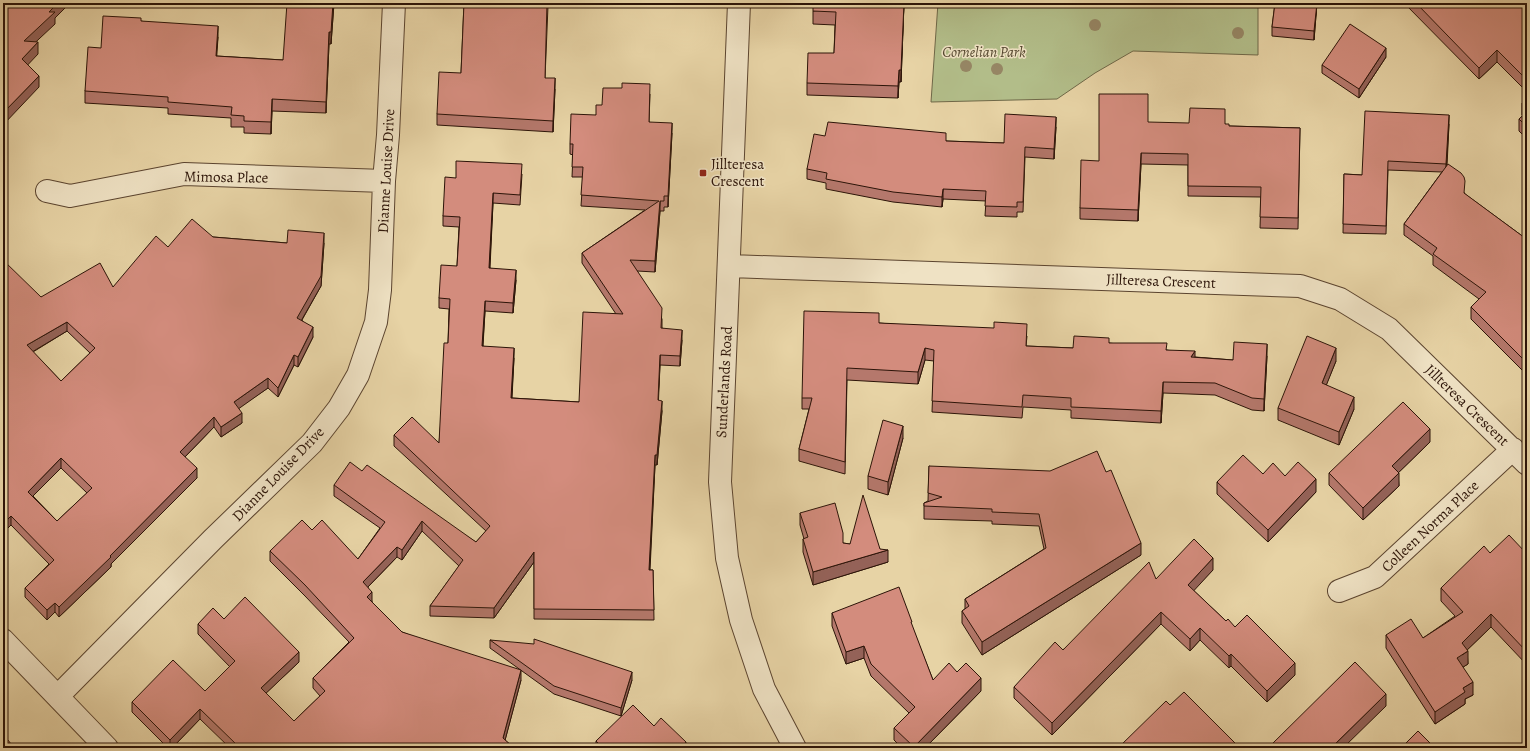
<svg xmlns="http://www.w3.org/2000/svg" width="1530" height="751" viewBox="0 0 1530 751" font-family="Alegreya,serif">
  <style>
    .park { fill: #b2bd89; stroke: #6f6848 }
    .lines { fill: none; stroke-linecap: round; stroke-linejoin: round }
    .minor-casing { stroke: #5b442f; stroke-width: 24 }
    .minor { stroke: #efe2c4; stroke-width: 22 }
    .tree { fill: #968664 }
    .wall { fill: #b5786c; stroke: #2c1408; fill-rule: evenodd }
    .shaded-wall { fill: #946258; stroke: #2c1408 }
    .building { fill: #d38c7d; stroke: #2c1408; fill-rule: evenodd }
    .poi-dot { fill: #8f2418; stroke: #efe2c4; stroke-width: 1.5 }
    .labels { text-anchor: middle; stroke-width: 3; stroke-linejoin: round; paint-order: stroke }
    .park-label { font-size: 15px; font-style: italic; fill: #54472f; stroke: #efe2c4 }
    .poi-label { font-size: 15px; fill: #2c1408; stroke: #efe2c4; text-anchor: start }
    .street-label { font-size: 15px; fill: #2c1408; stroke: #efe2c4 }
  </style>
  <rect width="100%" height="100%" fill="#e7d3a5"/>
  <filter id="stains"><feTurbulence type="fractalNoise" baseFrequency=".005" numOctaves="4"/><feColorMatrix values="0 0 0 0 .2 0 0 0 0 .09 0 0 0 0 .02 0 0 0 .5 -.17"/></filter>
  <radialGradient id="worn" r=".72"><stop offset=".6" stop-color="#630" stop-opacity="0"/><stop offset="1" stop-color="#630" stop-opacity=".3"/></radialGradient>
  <path class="park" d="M938 3H1258V55L1133 51 1095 73 1057 99 931 102Z"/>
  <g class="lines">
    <g class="minor-casing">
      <path id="minor" d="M739 3 720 482 727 558 741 620 764 689 795 748
        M47 191 70 196 184 174 384 181
        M730 266 1300 286 1340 299 1389 329 1527 464
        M1339 591 1375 577 1513 449
        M3 640 107 748
        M58 696 213 539 312 443 339 408 358 375 376 322 380 290 384 181 388 135 394 3"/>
    </g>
    <use href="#minor" class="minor"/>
  </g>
  <g class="tree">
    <circle cx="1095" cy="25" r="6"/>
    <circle cx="1238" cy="33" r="6"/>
    <circle cx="966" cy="66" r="6"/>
    <circle cx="997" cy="69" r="6"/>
  </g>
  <path class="wall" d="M334 3 331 44H329L326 113 272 111 271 134 244 133V127H231V118L168 114V108L85 103V91L101 48 141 21 218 37 216 56 283 60Z
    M464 3H591V5L548 6 545 78 555 89 553 132 437 125V114L461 73Z
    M904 3 901 82H899L898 98 807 95V83L834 53 835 25 813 24V11Z
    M1275 3H1317L1314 40 1272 36V27Z
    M1404 3H1520L1527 10V92L1497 62 1479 79Z
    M1386 57 1359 98 1322 73V65Z
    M650 94 649 122 672 133 668 207H664V211H660L655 272 637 271 662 319V328L682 340 680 366 660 365 658 401 662 411 657 465H655L650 570H653L654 620 534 619V562L494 618 430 616V606L459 566 422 531 402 560 397 557 368 587 372 602 402 632 521 680 505 740 514 748H230L200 719 172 748H168L132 712V702L205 691 230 667 198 634V624L224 619 299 662 266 693 294 721 320 696 313 688V678L349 642 305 596 270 561V551L312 530 358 559 380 528 334 496V485L362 471 476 542 486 531 394 446V435L439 443 448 343 449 309 439 308V298L457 266 459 227 443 226V216L456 178 522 174 520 205 493 203 490 268 516 280 513 313 485 311 483 346 514 358 512 398 579 402 616 314 582 263V253L645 210 581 206 583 177H572L573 155 570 154V144L596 115 602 105Z
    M1527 98V139L1519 131V119L1523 115H1522V103Z
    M1225 124 1229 126 1300 128 1298 229 1260 228 1261 197 1188 196V165L1141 164 1138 221 1080 219V208L1099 161Z
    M1449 124 1447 166 1465 194 1525 238 1527 236V378L1524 375V372L1471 319V307L1479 299 1433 265V256L1404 235V224L1442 172 1388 170 1386 234 1343 233 1344 174 1362 175Z
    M1056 127 1054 159 1025 157 1023 212H1017V217L985 216 986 201 943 199 942 207 893 202 826 189V183L807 179V169L825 136 946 141 1004 143Z
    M213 237 287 243H324L321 286 302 320 313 337 298 367 294 365 278 397 268 388 238 408 242 423 221 437 214 427 185 457 197 478 111 564V567L59 617 55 612 47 620 25 597V588L49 564 11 525 3 533 41 297 113 287 168 247ZM67 331 90 353 61 381 33 352ZM61 468 87 493 57 521 33 496Z
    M879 323 1027 336 1026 346 1073 348 1109 343 1167 350 1195 357 1233 360 1267 356 1264 411 1252 410 1215 395 1163 393 1161 423 1071 418V410L1023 407 1022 418 932 412 934 361 925 360 918 384 847 380 845 474 799 461V449L809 409H802V398Z
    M1336 361 1326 385 1354 409 1339 445 1278 420V408Z
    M903 438 888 495 868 489V476Z
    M1430 442 1398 473 1399 486 1363 520 1329 485V473Z
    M929 466 1141 555 982 655 962 623V611L965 609V599L1044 549 1039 526 992 524V521L924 519V503L928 501Z
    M1263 474 1285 476 1316 492 1268 542 1217 494V482Z
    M800 513 843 543 880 549 888 562 813 585 803 552V539H804L800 525Z
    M1490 553 1527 554V665L1491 627 1467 650 1468 664 1463 667 1473 695 1465 699V704L1435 724 1386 648V635L1423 638 1455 616 1441 601V588Z
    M1213 570 1193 590 1226 621 1235 627 1295 675 1267 702 1231 666 1229 668 1200 640 1190 651 1161 624 1052 735 1014 698V687L1156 579Z
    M832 613 912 627 933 680 957 672 981 691 925 748H902L894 740V728L909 713 871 676 864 658 846 664 832 626Z
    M490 640 632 680 621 716 554 694 490 648Z
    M654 726 686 748H596V741Z"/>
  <path class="shaded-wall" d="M58 3H70L55 18V24L24 53V41L49 12Z
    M333 3H334L331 44V32Z
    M904 3 901 82V70Z
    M1317 3 1314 40V31Z
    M218 26V37L216 68V56Z
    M329 32V44L326 113V102Z
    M38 42V54L22 71V59Z
    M1386 48V57L1359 98V89Z
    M1497 50V62L1479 79V68Z
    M899 70V82L898 98V86Z
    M39 76V87L3 125V113Z
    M555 78V89L553 132V121Z
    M272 99V111L271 134V122Z
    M1449 115V124L1446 172V164Z
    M1056 117V127L1054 159V149Z
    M672 123V133L668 207V196Z
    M1141 153V164L1138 221V210Z
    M943 189V199L942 207V197Z
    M493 193V203L489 278V268Z
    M660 201V211L655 272V261Z
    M324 233V243L321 286 297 328V318Z
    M516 270V280L513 313V303Z
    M485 301V311L482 356V346Z
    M67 322V331L27 355V345Z
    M313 327V337L298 367V357Z
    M682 330V340L680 366V356Z
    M1267 344V356L1264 411V399Z
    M514 348V358L511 408V398Z
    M925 348V360L918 384V372Z
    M1336 348V361L1322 396V383Z
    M1195 351V362L1191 357Z
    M294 355V365L278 397V388Z
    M660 355V365L658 411V400Z
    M268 378V388L234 412V402Z
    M1163 382V393L1161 423V411Z
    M1354 397V409L1339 445V432Z
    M662 401V411L657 465V455Z
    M242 413V423L221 437V427Z
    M214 417V427L180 462V452Z
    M903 426V438L888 495V482Z
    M1430 429V442L1392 479V466Z
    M655 455V465L649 580V570Z
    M61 458V468L28 501V492Z
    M197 468V478L111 564V567L59 617V607Z
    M1399 473V486L1363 520V508Z
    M1316 479V492L1268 542V530Z
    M11 516V525L3 533V524Z
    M422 521V531L402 560V550Z
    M1141 543V555L982 655V642Z
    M397 547V557L363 592V582Z
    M888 550V562L813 585V572Z
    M534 552V562L494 618V608Z
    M1213 558V570L1188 597V585Z
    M372 592V602L367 597Z
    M55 603V612L47 620V610Z
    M1161 612V624L1052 735V723Z
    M1491 614V627L1462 655 1468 651V664L1457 671V658L1462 643Z
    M1200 628V640L1190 651V639Z
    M864 646V658L846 664V652Z
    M299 652V662L261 698V688Z
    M1231 654V666L1229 668V656Z
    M1295 663V675L1267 702V691Z
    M521 670V680L503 748V738Z
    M632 672V680L621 716V708Z
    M981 678V691L925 748H914V747Z
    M1473 682V695L1465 699V704L1435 724V712L1463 688Z
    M1386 694V706L1343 748H1331Z
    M200 709V719L172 748H170V740Z
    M686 742V748H681Z"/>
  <path class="building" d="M3 3H58L49 12H55L24 41 38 42 22 59 39 76 3 113Z
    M287 3H333L331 32H329L326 102 272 99 271 122 244 121V116L231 115 232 107 168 102V97L85 91 88 47 101 48 103 16 141 18V21L218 26 216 56 283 60Z
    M464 3H547L545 78H555L553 121 437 114 439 72 461 73Z
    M813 3H904L901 70H899L898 86 807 83 808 53H834L836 12 813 11Z
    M1275 3H1317L1314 31 1272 27Z
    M1416 3H1520L1527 10V80L1497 50 1479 68Z
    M1350 24 1386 48 1359 89 1322 65Z
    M622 83 650 84 649 122 672 123 668 196H664V201H660L655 261 630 260 662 308 661 328 682 330 680 356 660 355 658 400 662 401 657 455H655L649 570H653L654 610 534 609V552L494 608 430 606 463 560 422 521 402 550 397 547 363 582 372 592 367 597 402 632 521 670 503 738 514 748H234L237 745 200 709 170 740 132 702 173 660 205 691 235 661 198 624 213 608 224 619 245 597 299 652 261 688 294 721 325 691 313 678 354 638 305 585 270 551 302 520 312 530 322 520 358 559 385 522 334 485 350 462 362 471 367 465 476 542 490 526 394 435 412 417 439 443 444 343H448L450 299 439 298 441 265 457 266 460 217 443 216 445 177 456 178V161L522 164 520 195 493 193 489 268 516 270 513 303 485 301 482 346 514 348 511 398 579 402 583 312 623 314 582 253 659 201 581 195 583 167H572L573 144H570L571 114 596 115V105H602L603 88H622Z
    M1099 94H1148V122L1189 123 1190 108 1225 109V124H1229V126L1300 128 1298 218 1260 217 1261 187 1188 186V154L1141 153 1138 210 1080 208 1081 160 1099 161Z
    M1527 98V107L1522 103Z
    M1365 111 1449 115 1446 164 1388 161 1386 226 1343 224 1344 174 1362 175Z
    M1527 112V127L1519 119Z
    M1005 114 1056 117 1054 149 1025 147 1023 202H1017V207L985 206 986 191 943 189 942 197 893 192 826 179 827 173 807 169 814 134 825 136 828 122 946 133V141L1004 143Z
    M1448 164 1461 173 1464 177 1465 181 1464 193 1525 238 1527 236V366L1524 364 1526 362 1471 307 1486 292 1433 254 1437 248 1404 224Z
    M192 219 213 237 287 243 288 230 324 233 321 276 297 318 313 327 298 357 294 355 278 388 268 378 234 402 242 413 221 427 214 417 180 452 197 468 110 556 111 557 59 607 55 603 47 610 25 588 54 560 11 516 3 524V260L41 297 100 263 113 287 156 236 168 247ZM67 322 95 348 61 381 27 345ZM61 458 92 488 57 521 28 492Z
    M804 311 879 313V323L994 328V322L1027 324 1026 346 1073 348 1074 336 1109 338V343H1167L1166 350 1195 351 1191 357 1233 360 1234 342 1267 344 1264 399 1252 398 1215 383 1163 382 1161 411 1071 407V398L1023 395 1022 407 932 401 934 350 925 348 918 372 847 368 845 462 799 449 812 398H802Z
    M1307 336 1336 348 1322 383 1354 397 1339 432 1278 408Z
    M1403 402 1430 429 1392 466 1399 473 1363 508 1329 473Z
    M883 420 903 426 888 482 868 476Z
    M1097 451 1106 472 1111 470 1141 543 982 642 962 611 969 606 965 599 1046 548 1039 514 992 512V509L924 506V503L942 497 928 493 929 466 1050 471Z
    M1243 455 1263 474 1273 463 1285 476 1298 462 1316 479 1268 530 1217 482Z
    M863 495 880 549 888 550 813 572 803 539 808 537 800 513 835 503 843 533V543L850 544Z
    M1509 535 1527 554V652L1491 614 1462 643 1468 651 1457 658 1473 682 1463 688 1465 692 1435 712 1386 635 1411 619 1423 638 1463 612 1441 588 1484 546 1490 553Z
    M1194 539 1213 558 1188 585 1226 621 1228 619 1235 627 1247 615 1295 663 1267 691 1231 654 1229 656 1200 628 1190 639 1161 612 1052 723 1014 687 1055 642 1063 650 1149 562 1156 579Z
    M899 587 912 622H911L933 680 949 663 957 672 966 663 981 678 914 747 894 728 915 707 871 664 864 646 846 652 832 613Z
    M534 639 632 672 621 708 554 686 490 640 534 644Z
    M1355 662 1386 694 1331 748H1273L1270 746Z
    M1184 692 1240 748H1118L1166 701 1170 705Z
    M633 705 654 726 661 718 686 742 681 748H603L596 741Z
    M1418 731 1435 748H1401Z
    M8 740 14 748H3V743Z"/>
  <rect class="poi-dot" x="699" y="169" width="8" height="8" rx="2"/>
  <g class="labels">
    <g class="park-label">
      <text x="984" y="57">Cornelian Park</text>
    </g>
    <g class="poi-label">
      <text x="711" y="169">Jillteresa<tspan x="711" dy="17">Crescent</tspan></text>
    </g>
    <g class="street-label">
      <text transform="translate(386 171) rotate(-87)" y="5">Dianne Louise Drive</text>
      <text transform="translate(226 177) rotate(1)" y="5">Mimosa Place</text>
      <text transform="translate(1161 281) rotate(2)" y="5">Jillteresa Crescent</text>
      <text transform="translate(724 382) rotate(-87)" y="5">Sunderlands Road</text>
      <text transform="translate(1467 405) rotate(44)" y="5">Jillteresa Crescent</text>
      <text transform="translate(278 474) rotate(-46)" y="5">Dianne Louise Drive</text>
      <text transform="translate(1430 526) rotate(-43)" y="5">Colleen Norma Place</text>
    </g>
  </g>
  <rect width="1530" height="751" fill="none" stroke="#e7d3a5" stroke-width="16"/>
  <rect x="4" y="4" width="1522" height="743" fill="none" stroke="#2c1408" stroke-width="2"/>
  <rect x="8" y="8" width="1514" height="735" fill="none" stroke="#2c1408"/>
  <rect width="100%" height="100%" filter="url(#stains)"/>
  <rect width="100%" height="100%" fill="url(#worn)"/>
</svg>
